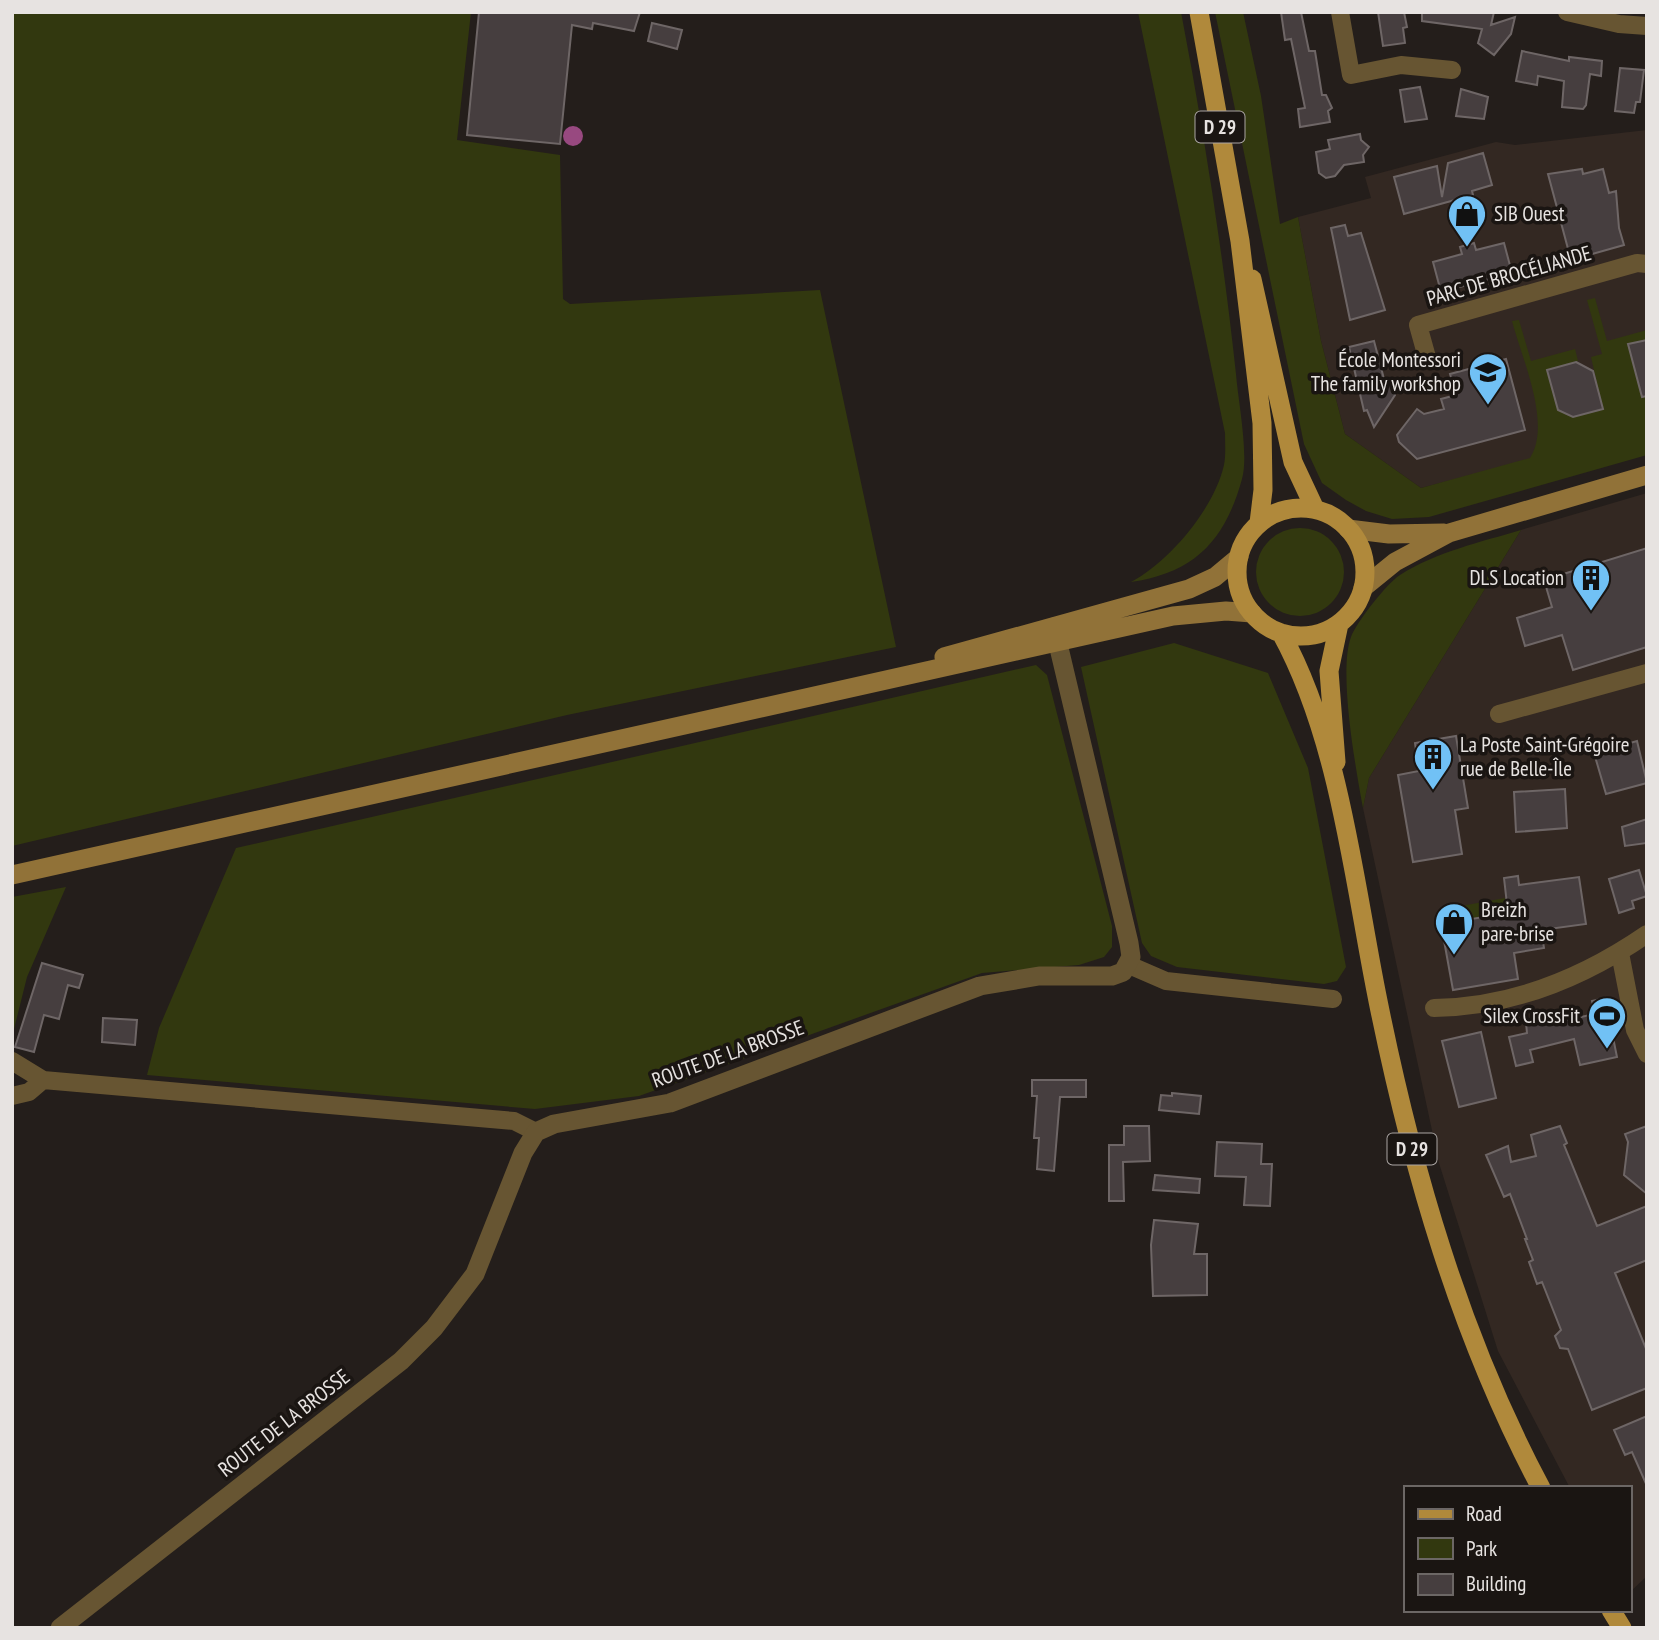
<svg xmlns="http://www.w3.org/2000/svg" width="1659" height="1640" viewBox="0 0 1659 1640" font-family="'PT Sans Narrow',sans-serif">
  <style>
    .built { fill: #332822 }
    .green { fill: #32380f }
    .water { fill: #984980 }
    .building { fill: #463e3f; stroke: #6e6666; stroke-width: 2 }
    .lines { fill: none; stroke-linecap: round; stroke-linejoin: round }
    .minor { stroke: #675532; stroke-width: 18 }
    .tertiary { stroke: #675532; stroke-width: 19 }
    .secondary { stroke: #917238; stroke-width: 19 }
    .primary { stroke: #b0893b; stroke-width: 19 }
    .labels { text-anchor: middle; stroke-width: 7; stroke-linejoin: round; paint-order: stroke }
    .shield { fill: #1a1512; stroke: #aaa5a3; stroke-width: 2 }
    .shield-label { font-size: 19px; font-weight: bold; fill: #e7e3e1 }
    .poi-label { font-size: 21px; fill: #e7e3e1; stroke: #1a1512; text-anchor: start }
    .street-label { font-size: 21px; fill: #e7e3e1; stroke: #1a1512 }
  </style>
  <rect width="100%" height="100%" fill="#241e1b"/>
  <path class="built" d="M1647 130V452L1509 465 1421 488 1345 434 1321 341 1298 217 1371 198 1365 177 1496 142 1515 145Z
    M1647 493V1576L1629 1593V1488H1570L1498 1351 1439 1163 1363 808 1369 778 1521 530Z"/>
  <path class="green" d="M12 12H471L457 140 560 155 563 299 570 304 820 290 896 647 567 715 12 846Z
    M1138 12H1181C1204 132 1223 253 1236 374 1238 400 1249 455 1242 479 1225 541 1194 573 1131 582 1169 562 1214 509 1224 465 1226 455 1225 443 1225 433Z
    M1215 12H1243L1261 96 1280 224 1298 217 1321 341 1345 434 1421 488 1530 458C1552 424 1522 359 1512 321L1519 320 1531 361 1575 349 1578 361 1547 370 1558 410 1573 417 1603 409 1591 357 1602 354 1587 300 1595 298 1607 341 1647 330V340L1629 344 1647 387V455L1429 517 1392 519 1366 511 1346 500 1322 483 1304 444Z
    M1256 572a44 44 0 1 1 88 0a44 44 0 1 1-88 0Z
    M1521 530 1369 778 1363 808C1356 770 1338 672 1351 637 1356 623 1387 583 1400 575 1436 552 1481 542 1521 530Z
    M1174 643 1268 673 1308 768 1346 967 1337 981 1324 984 1177 967 1151 956 1142 943 1081 667Z
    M1036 665 1047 675 1112 926V947L1104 957 1079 965 982 973 639 1096 535 1109 147 1075 159 1028 236 848Z
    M66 887 27 977 12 1037V897Z
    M1505 898 1515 958 1441 924 1439 910Z"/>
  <path class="water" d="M563 136a10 10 0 1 1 20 0a10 10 0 1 1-20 0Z"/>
  <path class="building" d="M479 12H640L634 31 593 23 592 29 572 25 560 144 467 135Z
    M1281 12H1301L1309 51H1315L1322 95H1326L1332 108 1328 111 1330 122 1300 127 1298 109 1305 108 1291 39 1285 40Z
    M1378 12H1404L1407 27 1403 28 1405 43 1383 46Z
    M1422 12H1494L1491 25 1515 17 1511 34 1494 55 1478 43 1482 29 1422 21Z
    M652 23 682 30 677 49 648 41Z
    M1522 51 1569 61V57L1602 61 1601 76 1590 74 1586 105 1583 109 1562 107 1564 81 1538 76 1537 85 1516 81Z
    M1620 68 1644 70 1640 102H1636L1634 113 1615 111Z
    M1420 87 1427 119 1405 122 1400 90Z
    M1461 89 1488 97 1484 119 1456 116Z
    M1360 134 1361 140 1369 147 1363 155 1364 162 1344 165 1335 176 1326 178 1319 173 1316 152 1330 149 1328 140Z
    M1483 153 1492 185 1472 191 1473 195 1404 214 1394 177 1437 166 1442 197 1448 163Z
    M1582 169 1583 174 1603 169 1609 193 1616 191 1619 228 1624 245 1571 260 1548 174Z
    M1345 225 1348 236 1361 233 1385 310 1350 320 1331 228Z
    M1474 243 1476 250 1504 243 1512 273 1441 292 1433 262 1462 254 1460 247Z
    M1647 340V396L1642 397 1628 344Z
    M1374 341 1384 379 1390 378 1395 395 1374 427 1367 410 1364 411 1349 347Z
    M1506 359 1525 430 1417 459 1399 442 1397 435 1417 409 1424 414 1444 409 1441 399 1456 395 1450 374Z
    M1576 362 1593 371 1603 409 1573 417 1558 410 1547 370Z
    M1647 548V647L1573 670 1562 635 1525 646 1517 618 1552 607 1544 580Z
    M1456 736 1468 808 1455 810 1462 854 1413 862 1398 775 1419 771 1415 743Z
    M1637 741 1647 783 1606 794 1594 753 1600 752 1606 743 1616 747Z
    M1565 789 1567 828 1516 832 1514 792Z
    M1647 819V843L1625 846 1622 827Z
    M1639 870 1647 896 1632 901 1634 908 1619 913 1609 879Z
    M1518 876 1519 885 1579 877 1586 924 1541 930 1544 948 1514 953 1518 979 1453 990 1441 924 1508 913 1504 878Z
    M42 963 83 975 79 988 68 985 59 1019 44 1015 34 1052 15 1047Z
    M1605 998 1617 1057 1580 1065 1574 1039 1530 1050 1533 1062 1516 1066 1509 1037 1527 1033 1526 1023 1542 1019 1543 1023 1557 1022 1595 1014 1592 1001Z
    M103 1018 137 1020 135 1045 102 1042Z
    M1481 1032 1496 1098 1459 1107 1442 1041Z
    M1032 1080H1086V1097H1060L1054 1171 1037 1169 1039 1138H1034L1037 1096H1032Z
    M1172 1093 1201 1096 1199 1114 1159 1110 1161 1095 1172 1096Z
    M1124 1126H1149L1150 1161 1123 1162 1124 1201H1109V1145H1124Z
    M1560 1126 1567 1143 1564 1145 1597 1226 1647 1206V1260L1615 1273 1647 1351V1388L1592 1410 1568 1349 1560 1348 1555 1336 1561 1330 1542 1282 1537 1284 1529 1262 1533 1260 1525 1239H1527L1510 1194 1504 1197 1486 1155 1508 1146 1511 1162 1536 1156 1531 1135Z
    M1647 1126V1194L1624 1175 1628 1142 1625 1134Z
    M1217 1142 1262 1144 1261 1164H1272L1270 1206 1244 1205 1246 1177 1215 1176Z
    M1155 1175 1200 1179 1199 1193 1153 1190Z
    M1154 1220 1198 1224 1194 1254H1207V1295L1153 1296 1151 1245Z
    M1647 1416V1486L1632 1452 1625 1455 1614 1430Z"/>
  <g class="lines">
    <path class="minor" d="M1340 12 1351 75 1401 65 1452 70
      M1567 12 1619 24 1647 26
      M1428 361 1418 325 1637 263 1647 264
      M1499 714 1647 673
      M1620 953 1635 1030 1647 1054
      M1129 965 1166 981 1333 999
      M1434 1008C1512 1007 1583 978 1647 934
      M12 1061 43 1080 514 1121 536 1132
      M12 1096 29 1092 43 1080"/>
    <path class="tertiary" d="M60 1628 401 1361 434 1328 475 1274 523 1153 536 1132 554 1124 670 1103 980 986 1039 976H1112L1123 972 1131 957 1129 943 1054 627"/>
    <path class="secondary" d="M1348 529 1389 534 1444 533
      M1363 588 1395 562 1449 533 1647 475
      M944 657 1189 589 1215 577 1239 557
      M12 875 1173 616 1226 611 1252 613"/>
    <path class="primary" d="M1199 12 1240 241 1262 423 1263 490 1259 523
      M1252 279 1293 462 1315 509
      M1237 572a64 64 0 1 1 128 0a64 64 0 1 1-128 0Z
      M1281 633C1340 740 1354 883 1378 1001 1412 1169 1460 1336 1541 1488
      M1336 762 1329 671 1339 624
      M1611 1610 1622 1628"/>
  </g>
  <defs>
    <g id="shop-pin" transform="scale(2.0125)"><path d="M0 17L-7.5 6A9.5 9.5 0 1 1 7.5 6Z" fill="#71c1f5" stroke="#1a1512"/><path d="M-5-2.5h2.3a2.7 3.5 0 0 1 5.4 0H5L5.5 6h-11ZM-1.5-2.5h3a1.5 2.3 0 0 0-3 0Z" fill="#111"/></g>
    <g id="school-pin" transform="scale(2.0125)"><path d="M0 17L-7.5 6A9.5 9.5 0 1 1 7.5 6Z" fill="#71c1f5" stroke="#1a1512"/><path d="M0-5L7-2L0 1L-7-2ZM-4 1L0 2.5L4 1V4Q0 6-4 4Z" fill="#111"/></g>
    <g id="building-pin" transform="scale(2.0125)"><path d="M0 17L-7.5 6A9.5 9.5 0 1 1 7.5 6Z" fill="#71c1f5" stroke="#1a1512"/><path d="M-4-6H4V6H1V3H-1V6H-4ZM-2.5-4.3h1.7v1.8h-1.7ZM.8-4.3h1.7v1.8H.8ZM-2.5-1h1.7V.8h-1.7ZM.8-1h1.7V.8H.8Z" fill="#111"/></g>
    <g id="stadium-pin" transform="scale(2.0125)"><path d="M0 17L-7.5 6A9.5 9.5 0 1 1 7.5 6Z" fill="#71c1f5" stroke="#1a1512"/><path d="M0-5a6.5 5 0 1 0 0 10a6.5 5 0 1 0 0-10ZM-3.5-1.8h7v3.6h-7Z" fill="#111"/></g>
  </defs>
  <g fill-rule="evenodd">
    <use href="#shop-pin" x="1467" y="214"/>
    <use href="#school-pin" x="1488" y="372"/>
    <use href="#building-pin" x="1591" y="578"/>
    <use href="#building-pin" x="1433" y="757"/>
    <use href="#shop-pin" x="1454" y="922"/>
    <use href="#stadium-pin" x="1607" y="1016"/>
  </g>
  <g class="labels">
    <g class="shield">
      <rect x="1195.5" y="111.5" width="49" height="31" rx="5"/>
      <rect x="1387.5" y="1133.5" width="49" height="31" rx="5"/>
    </g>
    <g class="shield-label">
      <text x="1220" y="134">D 29</text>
      <text x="1412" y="1156">D 29</text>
    </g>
    <g class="poi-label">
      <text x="1494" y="221">SIB Ouest</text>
      <text x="1461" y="367" text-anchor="end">École Montessori<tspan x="1461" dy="24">The family workshop</tspan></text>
      <text x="1564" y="585" text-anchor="end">DLS Location</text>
      <text x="1460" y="752">La Poste Saint-Grégoire<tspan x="1460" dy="24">rue de Belle-Île</tspan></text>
      <text x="1481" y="917">Breizh<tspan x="1481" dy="24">pare-brise</tspan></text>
      <text x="1580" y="1023" text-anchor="end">Silex CrossFit</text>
    </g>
    <g class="street-label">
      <text transform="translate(1509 276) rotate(-16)" y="7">PARC DE BROCÉLIANDE</text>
      <text transform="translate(728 1054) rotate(-20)" y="7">ROUTE DE LA BROSSE</text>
      <text transform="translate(284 1423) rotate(-38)" y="7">ROUTE DE LA BROSSE</text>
    </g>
  </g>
  <rect width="1659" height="1640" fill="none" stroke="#e7e3e1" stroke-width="28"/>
  <rect x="1404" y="1486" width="228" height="126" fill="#1a1512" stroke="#6c6765" stroke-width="2"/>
  <rect x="1418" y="1509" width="35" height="10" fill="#b0893b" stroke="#6c6765" stroke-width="2"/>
  <text x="1466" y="1521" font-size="21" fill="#e7e3e1">Road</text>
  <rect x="1418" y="1538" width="35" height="21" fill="#32380f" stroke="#6c6765" stroke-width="2"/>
  <text x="1466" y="1556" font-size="21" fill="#e7e3e1">Park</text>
  <rect x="1418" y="1574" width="35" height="21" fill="#463e3f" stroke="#6c6765" stroke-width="2"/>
  <text x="1466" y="1591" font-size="21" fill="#e7e3e1">Building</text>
</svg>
